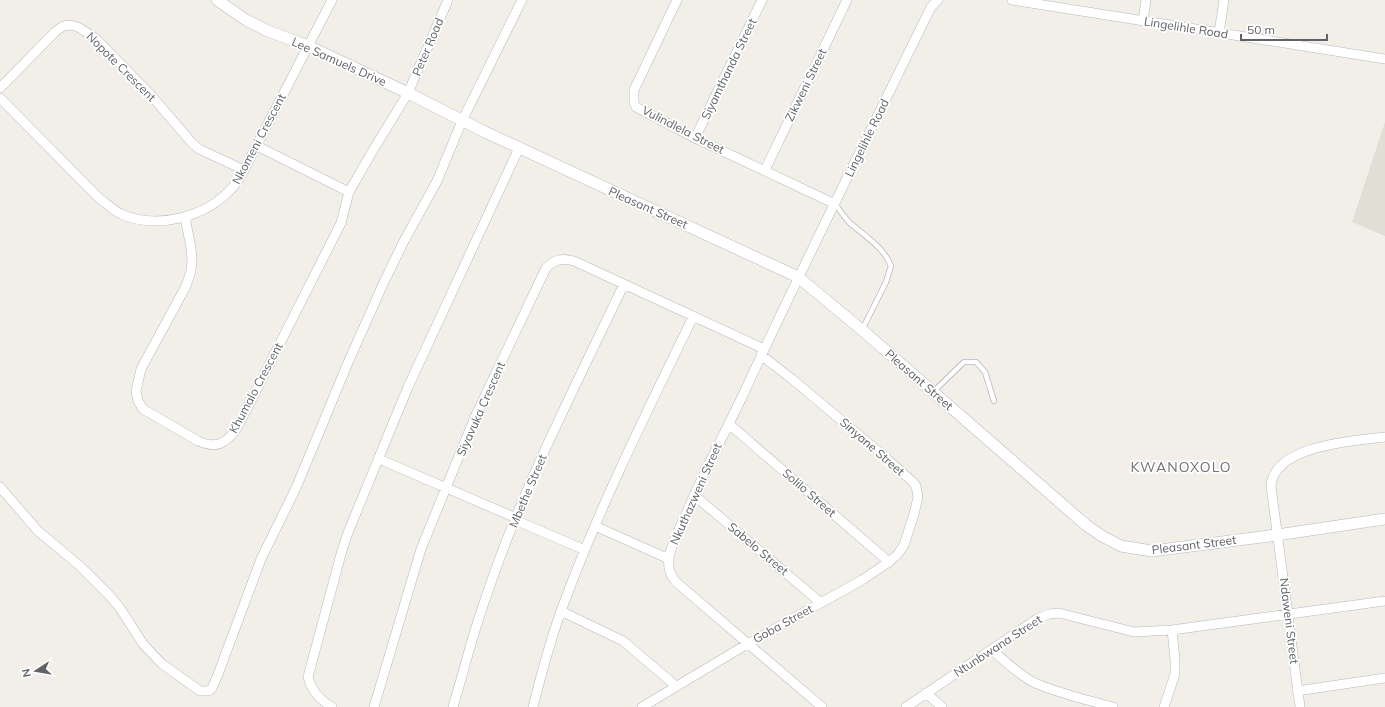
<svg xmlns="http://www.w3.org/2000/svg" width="1385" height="707" viewBox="0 0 1385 707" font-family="Mulish,sans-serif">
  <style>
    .education { fill: #e1ded6 }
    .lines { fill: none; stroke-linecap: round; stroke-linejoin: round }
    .service-casing { stroke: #b5b8bc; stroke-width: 6 }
    .minor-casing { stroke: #b5b8bc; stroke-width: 10 }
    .tertiary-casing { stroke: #b5b8bc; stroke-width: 12 }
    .service { stroke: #fff; stroke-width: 4.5 }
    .minor { stroke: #fff; stroke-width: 9 }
    .tertiary { stroke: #fff; stroke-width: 11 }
    .labels { text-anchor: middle; stroke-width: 3.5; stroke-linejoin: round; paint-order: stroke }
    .street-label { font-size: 12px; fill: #5f6368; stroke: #fff }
    .quarter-label { font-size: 14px; letter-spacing: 1px; fill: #70757a; stroke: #fff }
  </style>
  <rect width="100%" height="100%" fill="#f1efe8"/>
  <path class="education" d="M1385 122V236L1352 222Z"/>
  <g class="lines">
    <g class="service-casing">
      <path id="service" d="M835 204C840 210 844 217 849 222 863 235 884 247 891 266L886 282 862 330
        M933 392 964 362H976L985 372 994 401"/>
    </g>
    <g class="minor-casing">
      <path id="minor" d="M677 0 634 90V102L636 107 695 138 835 204
        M1012 0 1385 59
        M1143 21 1146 0
        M1219 33 1224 0
        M0 88 55 32 63 26 70 25 78 27 95 38 150 94 192 143 199 149 244 170
        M0 98 99 198C106 203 113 210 121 214 158 230 206 217 232 188 237 183 241 176 244 170L332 0
        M695 138 762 0
        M257 146 349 192
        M765 170 847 0
        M185 217 191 248 192 259 191 271 186 286 141 369 136 391 138 401 143 409 198 441C216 449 226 444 237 428L341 223 349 192 372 152 408 93 448 0
        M729 424 889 562
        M379 459 516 518
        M0 487 38 531 80 566 109 595 120 608 143 644 162 664 200 691H209L212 688 217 677 261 559 296 488 347 365 384 282 404 241 437 181 462 121 522 0
        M694 495 821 603
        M515 520 585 550
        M595 526 669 559
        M561 611 623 641 676 686
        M992 650C1005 661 1018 674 1033 682 1056 693 1088 700 1113 707
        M1297 691 1385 678
        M926 693 942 707
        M332 707C320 700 311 690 308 677L341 554 347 535 408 387 519 148
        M374 707 421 549 475 417 546 268C555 259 562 258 574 261L764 349
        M453 707C464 670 473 633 486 597 522 489 575 387 624 284
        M533 707C541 675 550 642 561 611 598 510 646 413 693 317
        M642 707 749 643 862 580 889 562 898 554 904 545 914 514 918 497 916 486 913 482 879 452 792 379 761 355
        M822 707 676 582C668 573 667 564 670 553 674 539 680 527 686 514 702 475 723 437 741 399 802 267 867 138 931 7L938 0
        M906 707 1037 619 1049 614 1059 613 1134 632 1172 630 1385 601
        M1164 707 1175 674V660L1172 630
        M1300 707 1271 486C1274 445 1354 441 1385 437"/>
    </g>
    <g class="tertiary-casing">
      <path id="tertiary" d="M217 0 246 20 268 31 308 46 408 93 485 132 798 277 862 330 1086 525 1102 536 1121 546 1152 551 1277 535 1385 519"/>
    </g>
    <use href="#service" class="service"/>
    <use href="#minor" class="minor"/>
    <use href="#tertiary" class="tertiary"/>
  </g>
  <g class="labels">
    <g class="street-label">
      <text transform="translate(1186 28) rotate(9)" y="4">Lingelihle Road</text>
      <text transform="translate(428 47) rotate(-67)" y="4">Peter Road</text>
      <text transform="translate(339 62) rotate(24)" y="4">Lee Samuels Drive</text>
      <text transform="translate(121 67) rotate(45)" y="4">Nopote Crescent</text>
      <text transform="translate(729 69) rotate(-64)" y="4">Siyamthanda Street</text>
      <text transform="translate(806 85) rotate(-64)" y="4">Zikweni Street</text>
      <text transform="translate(683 130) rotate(27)" y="4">Vulindlela Street</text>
      <text transform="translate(867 138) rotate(-64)" y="4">Lingelihle Road</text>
      <text transform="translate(259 139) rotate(-62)" y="4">Nkomeni Crescent</text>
      <text transform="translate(648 208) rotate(24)" y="4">Pleasant Street</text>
      <text transform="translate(919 380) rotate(41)" y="4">Pleasant Street</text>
      <text transform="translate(256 388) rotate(-62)" y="4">Khumalo Crescent</text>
      <text transform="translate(481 409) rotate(-66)" y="4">Siyavuka Crescent</text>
      <text transform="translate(872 447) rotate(41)" y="4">Sinyane Street</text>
      <text transform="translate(528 491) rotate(-67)" y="4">Mbethe Street</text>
      <text transform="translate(809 493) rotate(41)" y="4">Solilo Street</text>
      <text transform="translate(696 494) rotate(-66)" y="4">Nkuthazweni Street</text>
      <text transform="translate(1194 545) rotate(-7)" y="4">Pleasant Street</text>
      <text transform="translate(758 549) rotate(40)" y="4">Sabelo Street</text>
      <text transform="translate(1289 621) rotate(83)" y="4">Ndaweni Street</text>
      <text transform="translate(783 624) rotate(-29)" y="4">Goba Street</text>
      <text transform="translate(998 646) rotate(-33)" y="4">Ntunbwana Street</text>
    </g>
    <g class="quarter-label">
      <text x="1181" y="472">KWANOXOLO</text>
    </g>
  </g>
  <g transform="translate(36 671) rotate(258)" stroke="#ffffff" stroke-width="3" paint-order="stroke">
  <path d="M0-3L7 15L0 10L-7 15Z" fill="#5f6368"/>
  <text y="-6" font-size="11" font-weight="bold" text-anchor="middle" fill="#5f6368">N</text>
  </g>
  <path d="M1241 34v6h86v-6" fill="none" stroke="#5f6368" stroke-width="2"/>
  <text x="1247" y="34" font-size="12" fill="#5f6368" stroke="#ffffff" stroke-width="3" paint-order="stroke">50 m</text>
</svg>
